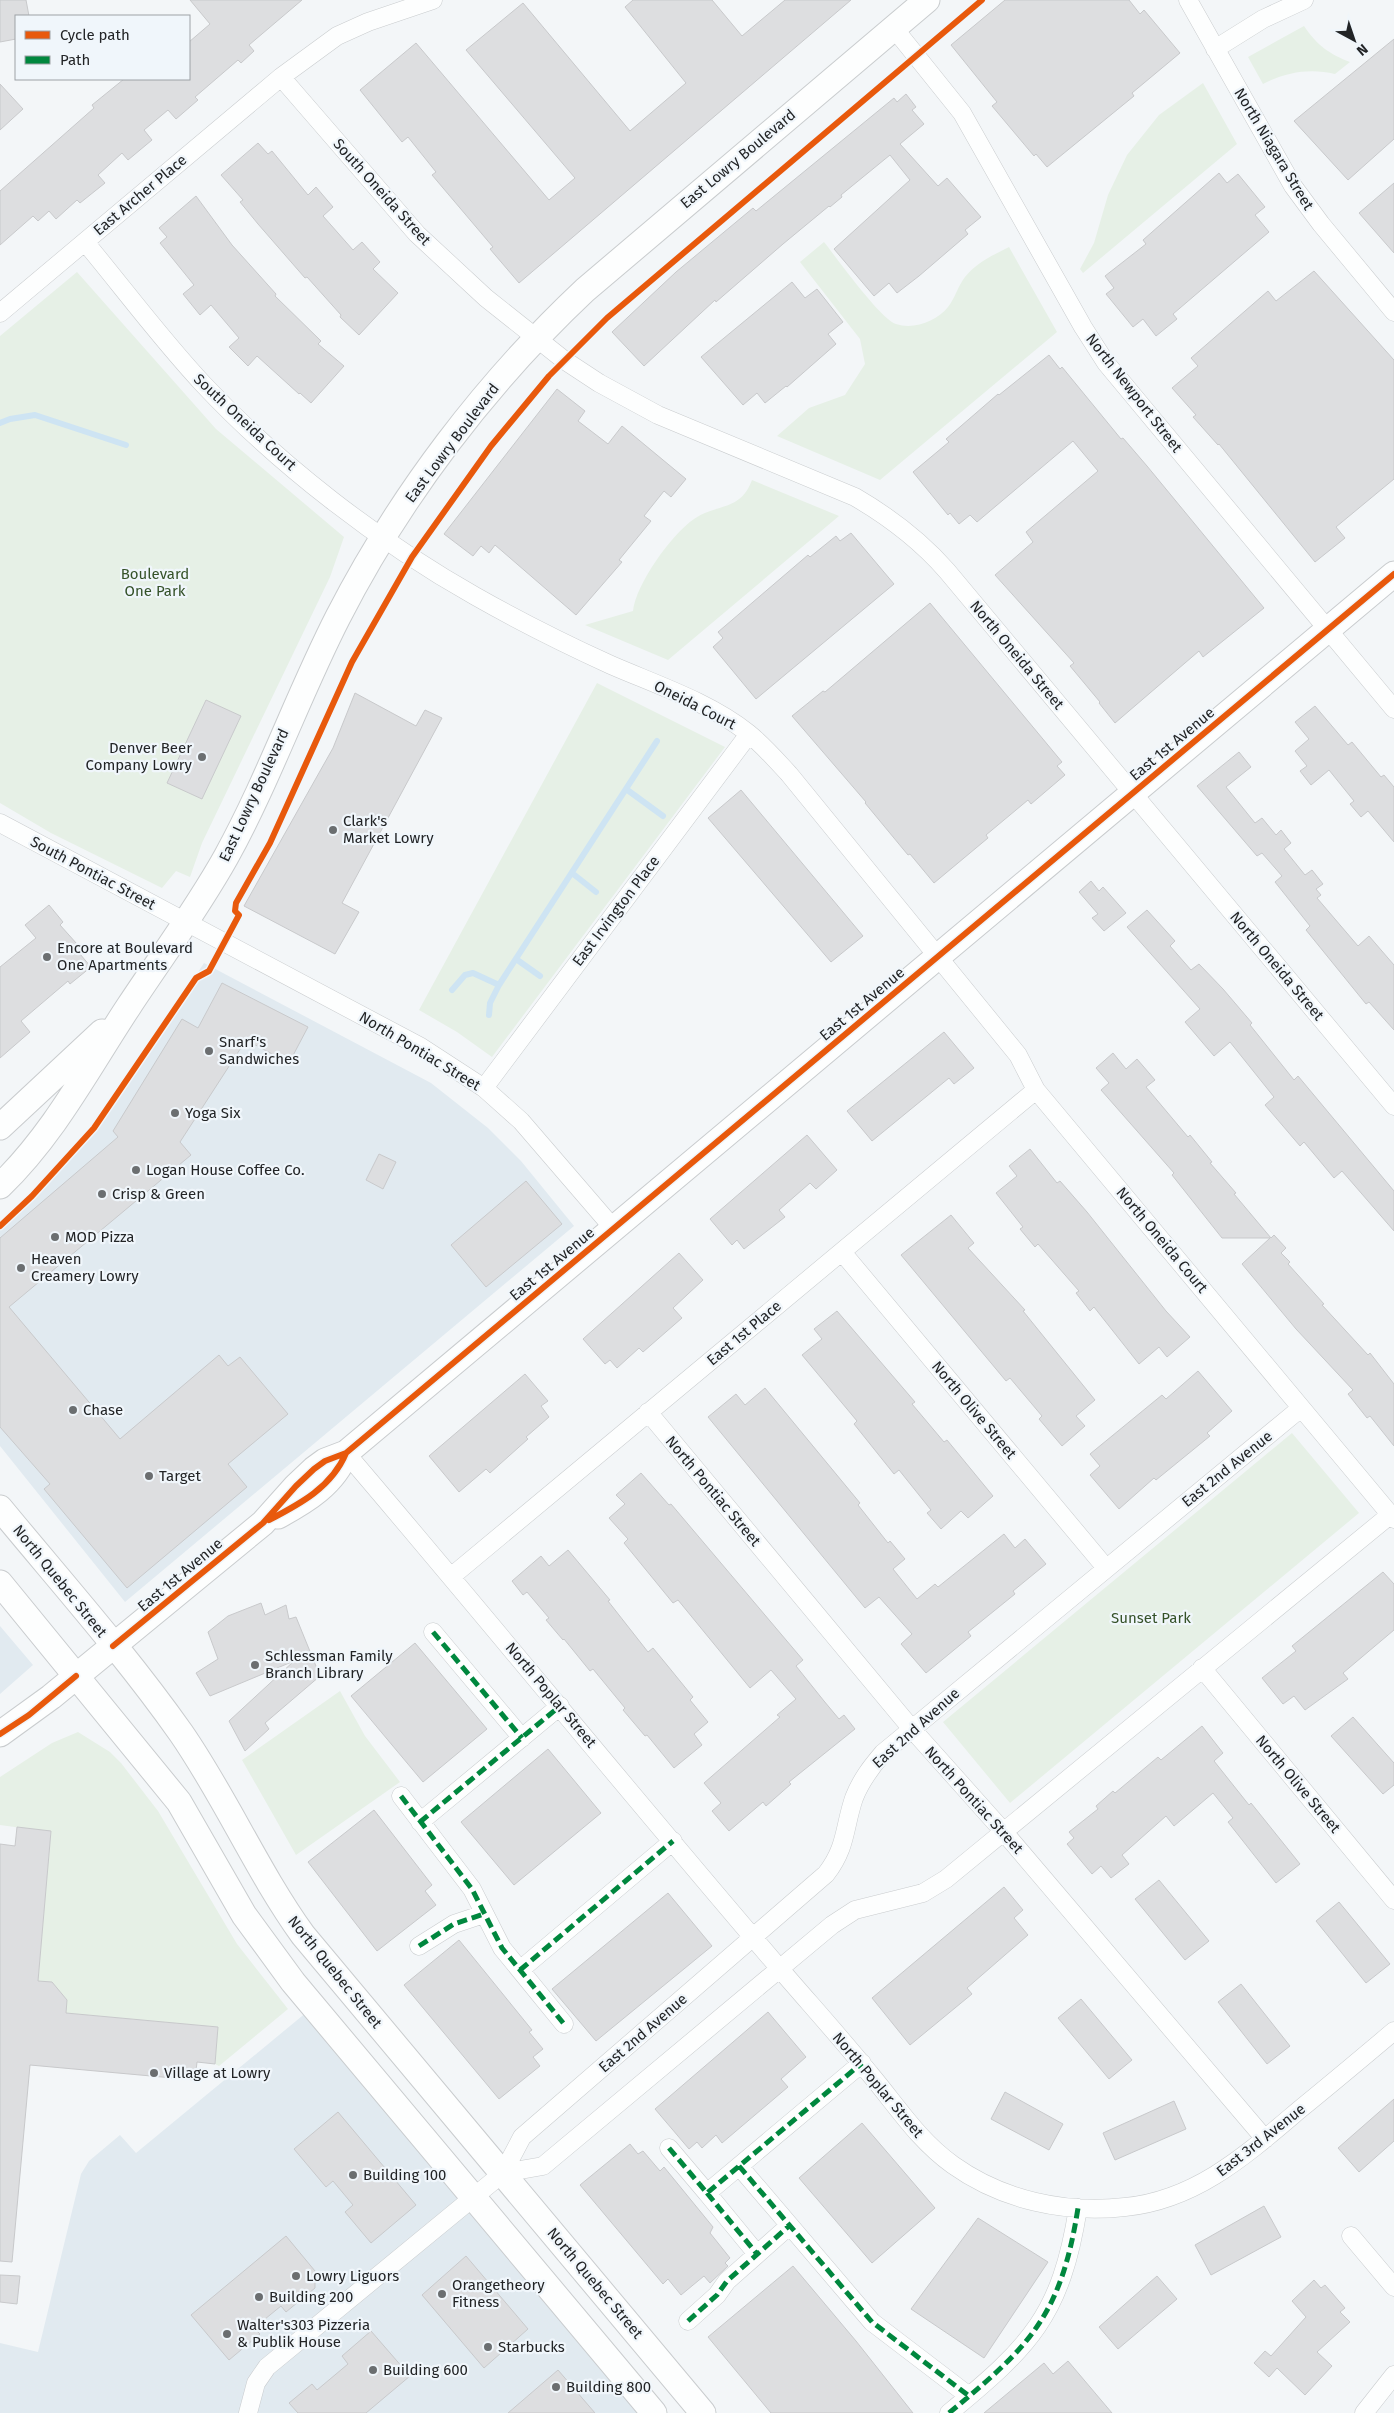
<svg xmlns="http://www.w3.org/2000/svg" width="1394" height="2413" viewBox="0 0 1394 2413" font-family="'Fira Sans',sans-serif">
  <style>
    .built { fill: #e1eaf0 }
    .green { fill: #e6f0e6 }
    .lines { fill: none; stroke-linecap: round; stroke-linejoin: round }
    .stream { stroke: #cee4f3; stroke-width: 6 }
    .building { fill: #dddee0; stroke: #c8c9cb }
    .street-casing { stroke: #c9ccce; stroke-width: 19 }
    .secondary-casing { stroke: #c9ccce; stroke-width: 27 }
    .street { stroke: #fdfefe; stroke-width: 18 }
    .secondary { stroke: #fdfefe; stroke-width: 25 }
    .quiet { stroke: #00873e; stroke-width: 5; stroke-dasharray: 10 5; stroke-linecap: butt }
    .cycleway-casing { stroke: #f0f6fb; stroke-width: 9 }
    .cycleway { stroke: #e8590c; stroke-width: 6 }
    .poi-dot { fill: #6b6e70; stroke: #f0f6fb; stroke-width: 2 }
    .labels { text-anchor: middle; stroke-width: 4.5; stroke-linejoin: round; paint-order: stroke }
    .street-label { font-size: 15px; fill: #222426; stroke: #f0f6fb }
    .park-label { font-size: 15px; fill: #355229; stroke: #f0f6fb }
    .poi-label { font-size: 15px; fill: #222426; stroke: #f0f6fb; text-anchor: start }
  </style>
  <rect width="100%" height="100%" fill="#f3f6f8"/>
  <path class="built" d="M204 963 431 1083 488 1128 521 1161 574 1226 125 1602 0 1446V1222L31 1195 115 1099Z
    M0 1626 33 1665 0 1694Z
    M313 2007 654 2413H0V2343L38 2352 81 2174 89 2161 120 2135 136 2153Z"/>
  <path class="green" d="M1304 26C1317 45 1329 54 1350 62L1335 74C1310 68 1286 72 1263 84L1248 57Z
    M1203 83 1237 144 1083 273 1080 269 1094 243 1108 195 1127 155 1159 115Z
    M824 242C836 257 881 320 896 324 914 330 937 321 948 307 955 298 958 286 965 277 976 263 993 255 1009 247L1057 332 880 480 777 436 809 408 845 395 865 364 860 339 800 262Z
    M77 272 216 429 344 537 330 577 202 843 190 877 176 871 162 888 51 833 0 803V336Z
    M752 480 839 516 668 660 585 625 633 611C636 584 671 535 694 519 717 503 740 512 752 480Z
    M597 683 725 747 492 1057 457 1032 419 1010Z
    M1292 1433 1359 1513 1010 1803 943 1722Z
    M340 1691 365 1736 400 1782 296 1855 242 1760Z
    M78 1732 110 1752 121 1763 158 1811 237 1944 288 2009 219 2066 215 2064 218 2027 66 2013 67 2000 52 1982 38 1981 51 1832 0 1825V1777L52 1743Z"/>
  <g class="lines">
    <path class="stream" d="M0 423 10 419 35 415 126 445
      M626 789 663 816
      M572 873 596 892
      M516 959 540 976
      M452 990 465 975 473 973 499 985
      M489 1015 490 1003 499 985 657 741"/>
  </g>
  <path class="building" d="M0 0H26L29 16H16V39L0 42Z
    M190 0H302L249 45 254 51 241 63 238 60 195 97 198 100 176 119 168 110 144 130 152 140 128 160 122 153 98 175 105 183 80 203 77 200 56 219 49 211 38 221 33 216 0 245V191L94 108 92 105 124 79H189V42L210 24Z
    M633 0H712L742 36 785 0H851L519 283 490 249 493 247 432 175 436 172 408 137 402 142 360 90 416 43 549 200 575 178 466 50 523 3 630 131 686 83 625 7Z
    M1005 0H1129L1140 14 1144 10 1180 53 1132 93 1134 96 1047 167 1036 154 1034 156 992 106 997 102 951 45Z
    M1394 39V139L1348 180 1294 121Z
    M0 84 23 109 0 130Z
    M906 94 916 107 912 110 924 124 900 144 938 186 947 178 981 217 965 230 968 234 919 276 897 293 889 283 874 296 834 249 910 180 890 155 841 195 842 197 830 207 829 206 783 244 716 302 715 300 644 366 612 332 676 272 753 208 756 211 894 98 897 102Z
    M258 143 268 154 272 151 308 195 316 187 333 207 323 216 353 250 362 242 380 262 373 269 398 293 359 335 340 317 341 315 307 277 305 278 258 224 240 202 243 200 221 175Z
    M1219 173 1227 183 1238 174 1265 207 1255 215 1269 232 1173 314 1177 319 1156 336 1143 319 1133 327 1106 294 1114 288 1105 276 1146 244 1143 240Z
    M1394 183V253L1359 213Z
    M196 196 232 245 276 294 275 296 321 341 318 344 344 366 311 403 300 393 299 394 257 356 248 366 229 347 239 338 211 305 200 315 183 294 194 285 160 243 167 237 159 228Z
    M1314 271 1394 360V479L1336 527 1345 538 1315 562 1219 444 1218 445 1193 417 1196 415 1172 388 1198 366 1191 358 1245 311 1268 291 1276 301Z
    M792 282 805 298 817 289 843 322 828 334 836 344 787 387 786 386 765 403 757 393 743 405 701 357Z
    M1049 355 1060 369 1062 367 1121 439 1123 438 1147 466 1264 608 1203 657 1199 651 1115 723 1099 703 1100 702 1070 666 1074 663 995 575 1033 542 1026 532 1098 471 1073 441 977 522 970 515 959 524 950 513 948 515 913 472 949 442 946 439 998 394 999 395Z
    M557 389 585 411 578 421 608 444 622 426 686 479 671 497 664 491 644 516 651 521 619 560 622 562 576 615 495 545 489 553 481 546 473 556 444 534Z
    M851 533 894 584 756 699 713 647 723 638 718 632 808 555 810 557 836 536 840 541Z
    M930 603 1062 762 1057 766 1065 775 1031 804 1028 800 986 835 988 838 934 883 910 854 908 855 865 803 866 802 792 716 823 691 825 692Z
    M355 693 416 726 425 710 442 718 342 903 359 912 335 954 244 906 333 748Z
    M206 700 241 716 202 799 167 783Z
    M1315 706 1348 745 1352 742 1381 777 1384 775 1394 787V842L1368 811 1361 817 1350 804 1354 801 1329 770 1311 785 1300 771 1307 766 1295 751 1309 739 1295 722Z
    M1239 752 1251 767 1226 787 1255 823 1262 818 1276 835 1281 830 1291 843 1284 849 1305 875 1312 870 1323 884 1316 889 1321 895 1317 898 1358 946 1369 936 1394 965V1030L1369 1002 1366 1004 1306 930 1310 926 1275 882 1282 876 1262 853 1257 856 1197 786Z
    M741 790 863 936 831 962 708 818Z
    M1091 881 1099 891 1103 887 1126 913 1104 931 1092 918 1098 914 1079 892Z
    M49 905 63 922 60 925 77 944 74 947 91 967 70 984 68 981 21 1021 30 1032 0 1058V967L36 938 25 925Z
    M1147 910 1175 941 1170 946 1191 970 1199 964 1223 989 1252 1023 1250 1025 1294 1080 1298 1076 1394 1191V1231L1342 1171 1334 1178 1304 1142 1300 1146 1265 1105 1274 1097 1230 1042 1214 1056 1185 1022 1200 1009 1127 927Z
    M222 983 308 1027 289 1063 246 1040 180 1142 191 1155 9 1307 120 1439 219 1355 228 1366 240 1357 288 1414 228 1464 247 1487 127 1588 44 1489 50 1484 0 1427V1238L118 1137 113 1131 182 1019 198 1028Z
    M944 1032 974 1068 954 1084 949 1078 872 1141 847 1111Z
    M1113 1053 1126 1069 1137 1059 1155 1080 1146 1087 1188 1137 1190 1135 1212 1162 1210 1163 1236 1193 1234 1194 1271 1238 1274 1235 1286 1248 1281 1253 1290 1262 1288 1264 1324 1304 1322 1305 1368 1355 1370 1353 1394 1384V1446L1370 1416 1367 1418 1348 1394 1353 1390 1296 1329 1242 1264 1270 1238H1222L1172 1175 1174 1173 1101 1090 1109 1083 1096 1068Z
    M807 1135 837 1170 816 1189 810 1183 779 1210 785 1217 744 1249 737 1240 732 1245 710 1219Z
    M1030 1149 1057 1183 1060 1181 1087 1212 1166 1311 1190 1337 1167 1357 1159 1347 1139 1364 1094 1307 1090 1311 1076 1293 1079 1291 1038 1244 1035 1247 1020 1229 1023 1227 996 1193 1017 1176 1009 1166Z
    M379 1154 396 1162 383 1189 366 1180Z
    M526 1181 562 1224 486 1287 451 1245Z
    M951 1215 974 1243 968 1248 1025 1310 1023 1311 1095 1400 1076 1416 1085 1426 1062 1446 1039 1419 1042 1416 1010 1378 1006 1381 901 1255Z
    M679 1253 703 1280 673 1308 682 1318 643 1352 639 1348 617 1368 610 1360 605 1364 583 1339Z
    M837 1311 915 1402 912 1404 944 1442 947 1440 993 1496 968 1518 961 1511 941 1529 927 1513 931 1510 899 1470 894 1474 854 1424 857 1421 802 1355 822 1339 814 1329Z
    M1198 1371 1232 1411 1207 1433 1210 1436 1156 1480 1154 1478 1119 1509 1090 1475 1100 1466 1090 1454 1162 1395 1166 1399Z
    M525 1374 548 1401 541 1406 549 1417 526 1437 528 1439 490 1473 486 1469 459 1492 429 1456Z
    M765 1388 860 1503 858 1505 888 1543 890 1541 905 1559 893 1569 917 1599 935 1584 938 1587 1004 1534 1015 1548 1025 1539 1046 1564 1013 1591 1015 1594 968 1632 971 1636 926 1673 901 1644 912 1634 879 1597 865 1608 708 1417 736 1394 745 1405Z
    M641 1473 669 1505 671 1504 803 1660 796 1666 824 1701 839 1719 844 1715 855 1729 789 1782 791 1784 766 1806 763 1802 729 1831 712 1811 721 1803 704 1783 780 1717 777 1715 796 1699 771 1670 750 1688 678 1600 673 1603 624 1543 628 1539 609 1518 625 1504 616 1495Z
    M568 1550 610 1600 608 1601 648 1652 653 1648 667 1665 693 1697 690 1700 708 1722 694 1734 702 1745 674 1768 647 1735 645 1736 623 1710 625 1708 593 1669 590 1671 564 1639 563 1640 546 1620 549 1618 527 1592 523 1595 512 1581 541 1556 549 1566Z
    M1383 1572 1394 1584V1630L1343 1673 1348 1679 1305 1710 1294 1696 1283 1704 1262 1678 1296 1651 1292 1646Z
    M261 1603 265 1615 286 1605 289 1619 296 1617 320 1676 265 1723 269 1729 245 1751 229 1721 294 1661 210 1696 196 1673 218 1659 208 1632 228 1616Z
    M415 1643 487 1729 423 1782 351 1696Z
    M1353 1717 1394 1763V1785L1383 1794 1331 1736Z
    M1202 1726 1223 1753 1214 1761 1249 1805 1251 1803 1300 1864 1276 1883 1228 1822 1233 1818 1213 1793 1174 1826 1166 1816 1122 1855 1129 1864 1111 1878 1101 1866 1092 1874 1067 1844 1074 1838 1069 1832 1098 1809 1096 1806 1113 1791 1115 1793 1158 1757 1161 1760Z
    M548 1749 601 1813 514 1885 461 1822Z
    M374 1810 432 1885 425 1891 436 1905 377 1951 308 1862Z
    M17 1827 51 1831 38 1981 52 1982 67 2000 66 2013 218 2027 215 2064 197 2062 195 2080 30 2065 12 2262 0 2261V1844L15 1846Z
    M1159 1880 1209 1941 1185 1960 1135 1899Z
    M1004 1887 1023 1910 1014 1918 1028 1935 967 1988 972 1994 910 2045 872 1998Z
    M668 1893 712 1946 596 2041 552 1989Z
    M1339 1902 1390 1964 1366 1983 1316 1921Z
    M459 1940 532 2030 529 2032 543 2049 533 2057 540 2066 499 2099 404 1985Z
    M1241 1984 1290 2046 1267 2064 1218 2002Z
    M1081 1999 1132 2060 1109 2079 1058 2018Z
    M768 2012 806 2057 781 2079 788 2087 722 2143 716 2135 702 2148 697 2142 689 2149 655 2109Z
    M1005 2092 1063 2124 1049 2150 991 2119Z
    M1394 2099V2141L1359 2172 1338 2148Z
    M1174 2101 1186 2129 1115 2160 1103 2133Z
    M338 2112 416 2205 371 2243 345 2212 353 2205 333 2181 326 2187 294 2149Z
    M862 2123 935 2208 872 2263 799 2178Z
    M630 2144 638 2154 643 2151 660 2171 664 2167 713 2227 710 2233 730 2258 725 2263 728 2266 710 2283 704 2276 681 2295 668 2279 663 2284 580 2185Z
    M1264 2206 1281 2237 1211 2275 1195 2245Z
    M978 2218 1048 2262 984 2358 911 2309Z
    M286 2236 315 2271V2288L286 2312 281 2306 254 2328 260 2334 229 2360 191 2315Z
    M466 2256 528 2329 484 2368 422 2295Z
    M793 2266 856 2341 913 2413H771L708 2337Z
    M0 2275 20 2276 17 2304 0 2302Z
    M1157 2276 1177 2299 1118 2349 1099 2327Z
    M1314 2280 1321 2288 1325 2285 1345 2308 1340 2312 1350 2322 1317 2352 1332 2366 1305 2395 1277 2368 1269 2377 1254 2363 1265 2351 1271 2356 1306 2317 1292 2301Z
    M371 2331 410 2376 366 2413H298L289 2403 312 2384 317 2390 348 2364 342 2356Z
    M1068 2361 1112 2413H984L1044 2363 1053 2374Z
    M558 2370 595 2413H508Z"/>
  <g class="lines">
    <g class="street-casing">
      <path id="street" d="M1188 0 1293 186 1321 224 1394 312
        M893 27 962 113 1083 327 1106 363 1394 709
        M1215 49 1263 19 1304 0
        M281 77 417 234 486 298 564 360 599 383 658 415 855 497C891 518 920 540 947 571L1394 1106
        M85 242C124 289 161 339 203 384 278 464 379 542 475 596 519 621 565 644 611 665 657 685 709 702 748 733 763 745 776 760 789 774L1018 1055 1036 1090 1394 1519
        M0 313 281 77 337 36 368 22 433 0
        M0 823 421 1047 484 1088 521 1121 614 1229
        M484 1088 749 734
        M842 1252 1106 1568
        M648 1412 911 1728 1003 1831 1265 2139
        M346 1453C492 1624 634 1799 780 1969 810 2004 841 2038 870 2074 897 2106 918 2140 953 2165 1002 2200 1065 2214 1125 2207 1196 2200 1246 2155 1299 2110 1331 2084 1362 2058 1394 2031
        M452 1576 1036 1090
        M433 1632 522 1738
        M1202 1668 1394 1900
        M401 1796 472 1889 502 1948 564 2024
        M420 1822 560 1706
        M419 1946 454 1924 484 1914
        M520 1970 673 1841
        M669 2148 707 2193 862 2063
        M739 2166 872 2322 969 2396
        M503 2173 543 2166 832 1925 855 1910 923 1893 946 1879 1390 1515
        M707 2193 757 2254
        M1351 2236 1394 2287
        M688 2321 717 2295 727 2281 789 2226
        M248 2413 256 2383 267 2367 503 2173 522 2137 826 1874C847 1847 844 1827 854 1798 861 1780 871 1767 883 1753L1301 1408
        M949 2413C1030 2346 1061 2316 1078 2208
        M1364 2413 1394 2375"/>
    </g>
    <g class="secondary-casing">
      <path id="secondary" d="M0 1127 102 1032
        M0 1186C54 1134 88 1068 129 1006 162 956 197 909 226 857 269 779 298 695 338 617 400 496 486 383 585 290L927 0
        M0 1508C61 1582 126 1655 181 1733 226 1798 257 1871 303 1935L703 2413
        M278 1516C306 1501 334 1484 346 1453
        M0 1583 179 1802 244 1915 293 1982 654 2413
        M0 1734 51 1697 263 1523 296 1486 314 1469 325 1461 346 1453 1394 574"/>
    </g>
    <use href="#street" class="street"/>
    <use href="#secondary" class="secondary"/>
    <path class="quiet" d="M433 1632 522 1738
      M401 1796 472 1889 502 1948 564 2024
      M420 1822 560 1706
      M419 1946 454 1924 484 1914
      M520 1970 673 1841
      M669 2148 707 2193 862 2063
      M739 2166 872 2322 969 2396
      M707 2193 757 2254
      M688 2321 717 2295 727 2281 789 2226
      M949 2413C1030 2346 1061 2316 1078 2208"/>
    <g class="cycleway-casing">
      <path id="cycleway" d="M0 1226 32 1196 94 1128 196 978 209 971 239 915 235 911 236 903 270 843 352 662 412 557 491 446 549 376 607 318 982 0
        M269 1520C300 1504 332 1487 346 1453
        M113 1646 263 1523 296 1486 314 1469 325 1461 346 1453 1394 574
        M0 1734 29 1715 76 1676"/>
    </g>
    <use href="#cycleway" class="cycleway"/>
  </g>
  <g class="poi-dot">
    <circle cx="202" cy="757" r="5"/>
    <circle cx="333" cy="830" r="5"/>
    <circle cx="47" cy="957" r="5"/>
    <circle cx="209" cy="1051" r="5"/>
    <circle cx="175" cy="1113" r="5"/>
    <circle cx="136" cy="1170" r="5"/>
    <circle cx="102" cy="1194" r="5"/>
    <circle cx="55" cy="1237" r="5"/>
    <circle cx="21" cy="1268" r="5"/>
    <circle cx="73" cy="1410" r="5"/>
    <circle cx="149" cy="1476" r="5"/>
    <circle cx="255" cy="1665" r="5"/>
    <circle cx="154" cy="2073" r="5"/>
    <circle cx="353" cy="2175" r="5"/>
    <circle cx="296" cy="2276" r="5"/>
    <circle cx="442" cy="2294" r="5"/>
    <circle cx="259" cy="2297" r="5"/>
    <circle cx="227" cy="2334" r="5"/>
    <circle cx="488" cy="2347" r="5"/>
    <circle cx="373" cy="2370" r="5"/>
    <circle cx="556" cy="2387" r="5"/>
  </g>
  <g class="labels">
    <g class="street-label">
      <text transform="translate(1274 149) rotate(59)" y="5">North Niagara Street</text>
      <text transform="translate(738 159) rotate(-40)" y="5">East Lowry Boulevard</text>
      <text transform="translate(382 192) rotate(48)" y="5">South Oneida Street</text>
      <text transform="translate(140 195) rotate(-40)" y="5">East Archer Place</text>
      <text transform="translate(1134 393) rotate(52)" y="5">North Newport Street</text>
      <text transform="translate(245 422) rotate(43)" y="5">South Oneida Court</text>
      <text transform="translate(452 443) rotate(-53)" y="5">East Lowry Boulevard</text>
      <text transform="translate(1017 655) rotate(50)" y="5">North Oneida Street</text>
      <text transform="translate(695 705) rotate(27)" y="5">Oneida Court</text>
      <text transform="translate(1172 744) rotate(-40)" y="5">East 1st Avenue</text>
      <text transform="translate(254 795) rotate(-65)" y="5">East Lowry Boulevard</text>
      <text transform="translate(93 873) rotate(28)" y="5">South Pontiac Street</text>
      <text transform="translate(616 911) rotate(-53)" y="5">East Irvington Place</text>
      <text transform="translate(1277 966) rotate(50)" y="5">North Oneida Street</text>
      <text transform="translate(862 1004) rotate(-40)" y="5">East 1st Avenue</text>
      <text transform="translate(420 1051) rotate(31)" y="5">North Pontiac Street</text>
      <text transform="translate(1162 1240) rotate(50)" y="5">North Oneida Court</text>
      <text transform="translate(552 1264) rotate(-40)" y="5">East 1st Avenue</text>
      <text transform="translate(744 1333) rotate(-40)" y="5">East 1st Place</text>
      <text transform="translate(974 1410) rotate(50)" y="5">North Olive Street</text>
      <text transform="translate(1227 1469) rotate(-39)" y="5">East 2nd Avenue</text>
      <text transform="translate(713 1491) rotate(50)" y="5">North Pontiac Street</text>
      <text transform="translate(180 1575) rotate(-40)" y="5">East 1st Avenue</text>
      <text transform="translate(60 1581) rotate(51)" y="5">North Quebec Street</text>
      <text transform="translate(551 1695) rotate(50)" y="5">North Poplar Street</text>
      <text transform="translate(916 1728) rotate(-42)" y="5">East 2nd Avenue</text>
      <text transform="translate(1298 1784) rotate(50)" y="5">North Olive Street</text>
      <text transform="translate(974 1800) rotate(48)" y="5">North Pontiac Street</text>
      <text transform="translate(335 1972) rotate(51)" y="5">North Quebec Street</text>
      <text transform="translate(643 2033) rotate(-41)" y="5">East 2nd Avenue</text>
      <text transform="translate(878 2085) rotate(50)" y="5">North Poplar Street</text>
      <text transform="translate(1261 2140) rotate(-38)" y="5">East 3rd Avenue</text>
      <text transform="translate(595 2283) rotate(50)" y="5">North Quebec Street</text>
    </g>
    <g class="park-label">
      <text x="155" y="579">Boulevard<tspan x="155" dy="17">One Park</tspan></text>
      <text x="1151" y="1623">Sunset Park</text>
    </g>
    <g class="poi-label">
      <text x="192" y="753" text-anchor="end">Denver Beer<tspan x="192" dy="17">Company Lowry</tspan></text>
      <text x="343" y="826">Clark's<tspan x="343" dy="17">Market Lowry</tspan></text>
      <text x="57" y="953">Encore at Boulevard<tspan x="57" dy="17">One Apartments</tspan></text>
      <text x="219" y="1047">Snarf's<tspan x="219" dy="17">Sandwiches</tspan></text>
      <text x="185" y="1118">Yoga Six</text>
      <text x="146" y="1175">Logan House Coffee Co.</text>
      <text x="112" y="1199">Crisp &amp; Green</text>
      <text x="65" y="1242">MOD Pizza</text>
      <text x="31" y="1264">Heaven<tspan x="31" dy="17">Creamery Lowry</tspan></text>
      <text x="83" y="1415">Chase</text>
      <text x="159" y="1481">Target</text>
      <text x="265" y="1661">Schlessman Family<tspan x="265" dy="17">Branch Library</tspan></text>
      <text x="164" y="2078">Village at Lowry</text>
      <text x="363" y="2180">Building 100</text>
      <text x="306" y="2281">Lowry Liguors</text>
      <text x="452" y="2290">Orangetheory<tspan x="452" dy="17">Fitness</tspan></text>
      <text x="269" y="2302">Building 200</text>
      <text x="237" y="2330">Walter's303 Pizzeria<tspan x="237" dy="17">&amp; Publik House</tspan></text>
      <text x="498" y="2352">Starbucks</text>
      <text x="383" y="2375">Building 600</text>
      <text x="566" y="2392">Building 800</text>
    </g>
  </g>
  <rect x="15" y="15" width="175" height="65" fill="#f0f6fb" stroke="#9ea2a6"/>
  <rect x="25" y="31" width="25" height="8" fill="#e8590c" stroke="#9ea2a6"/>
  <text x="60" y="40" font-size="15" fill="#222426">Cycle path</text>
  <rect x="25" y="56" width="25" height="8" fill="#00873e" stroke="#9ea2a6"/>
  <text x="60" y="65" font-size="15" fill="#222426">Path</text>
  <g transform="translate(1354 40) rotate(140)" stroke="#f0f6fb" stroke-width="4" paint-order="stroke">
  <path d="M0-4L9 19L0 12L-9 19Z" fill="#222426"/>
  <text y="-8" font-size="14" font-weight="bold" text-anchor="middle" fill="#222426">N</text>
  </g>
</svg>
